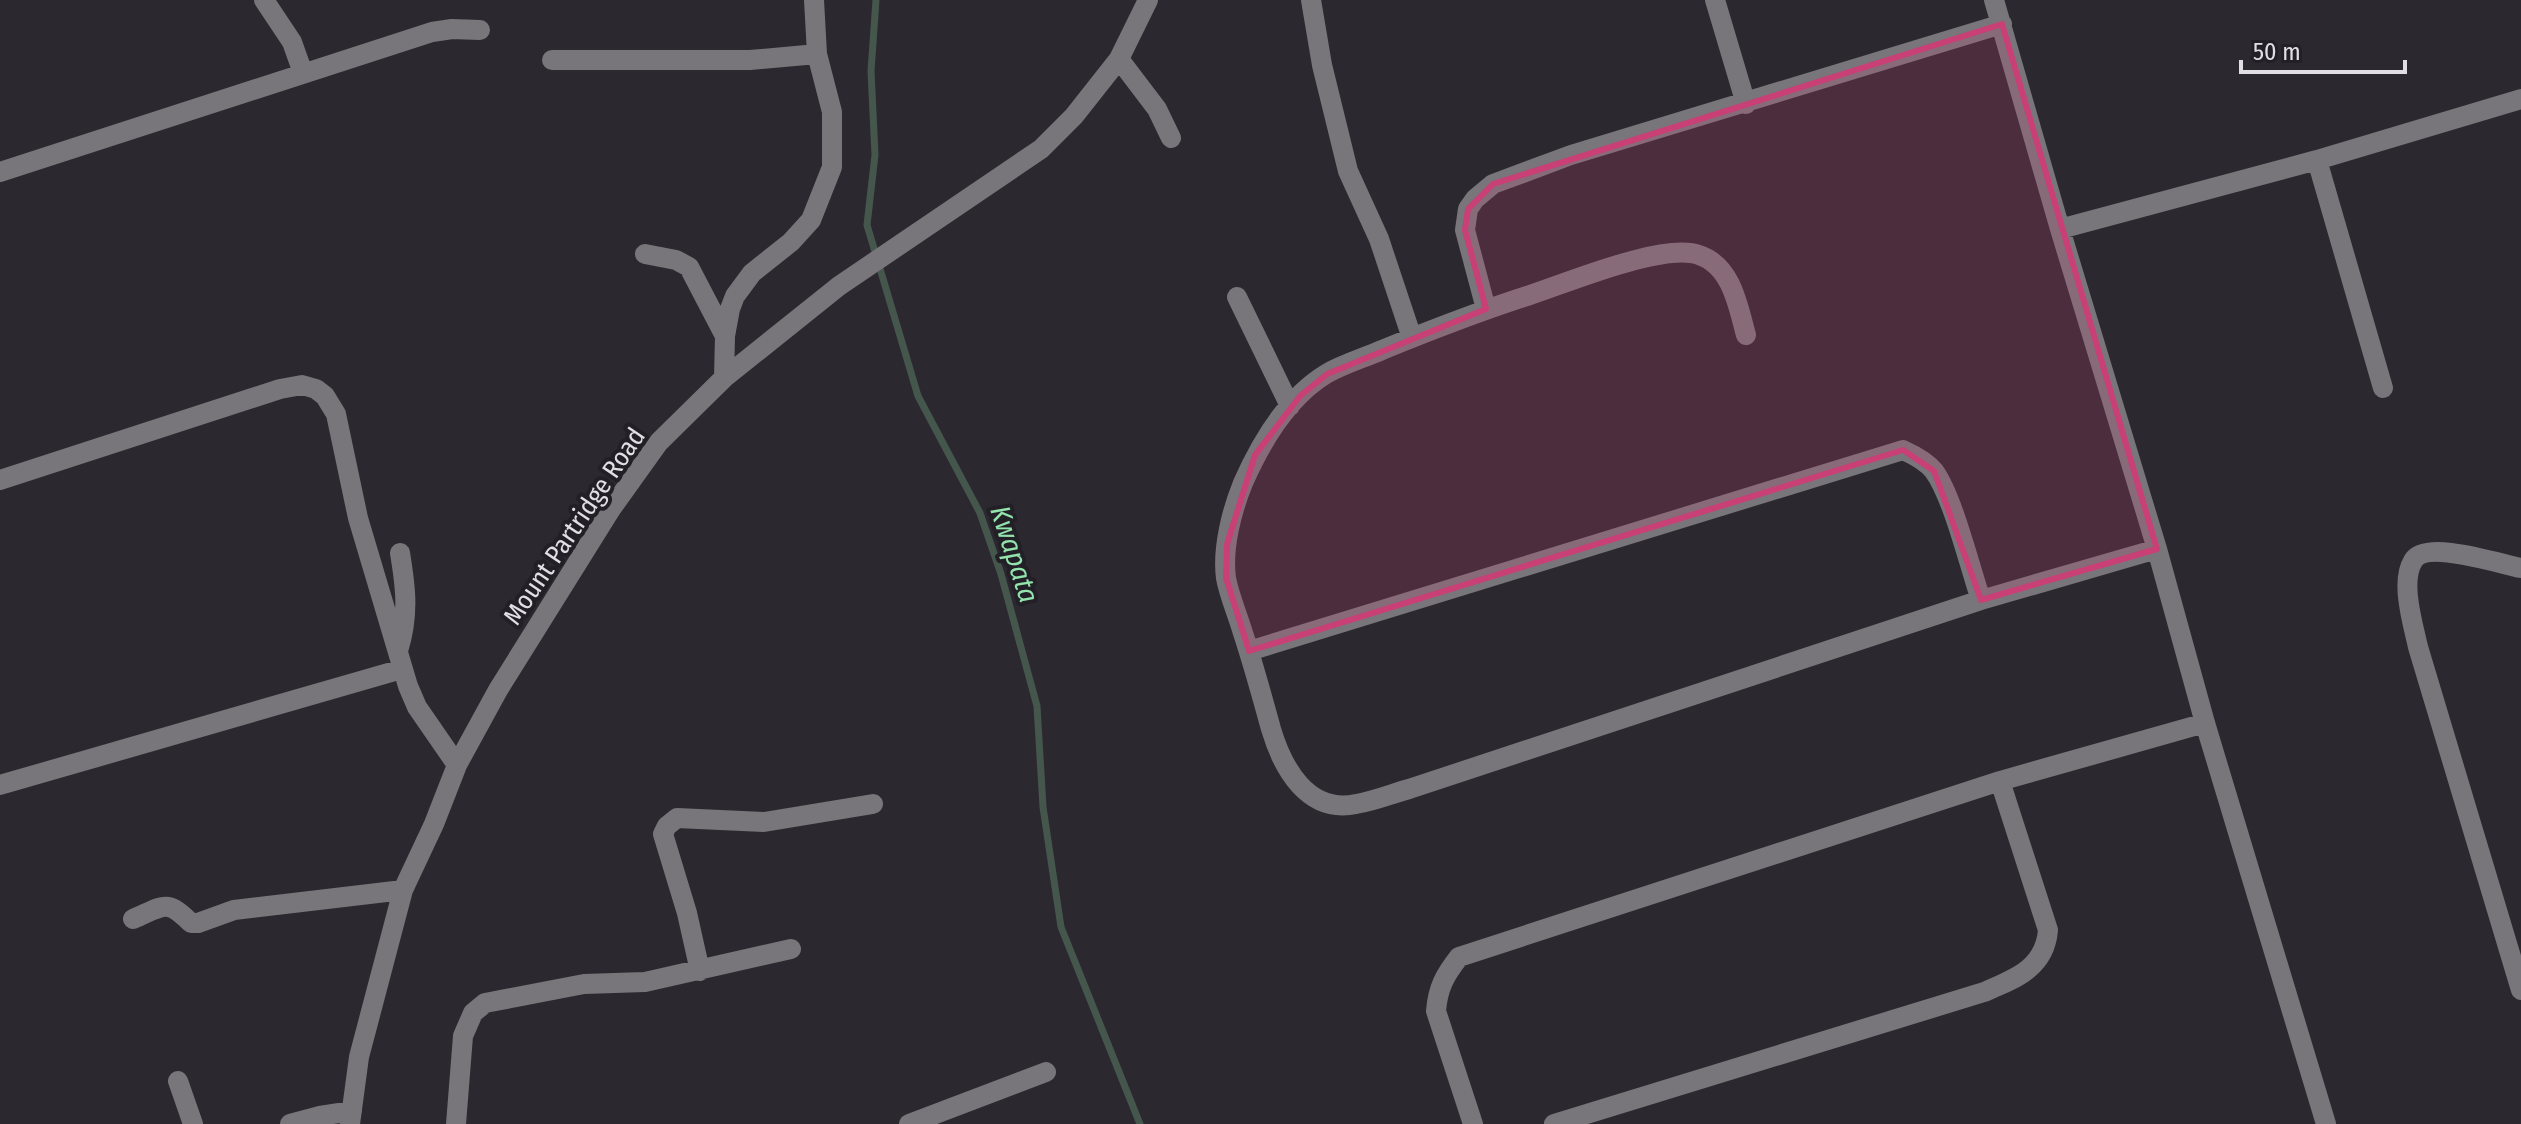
<svg xmlns="http://www.w3.org/2000/svg" width="2521" height="1124" viewBox="0 0 2521 1124" font-family="'Fira Sans Condensed',sans-serif">
  <style>
    .lines { fill: none; stroke-linecap: round; stroke-linejoin: round }
    .stream { stroke: #45574d; stroke-width: 7 }
    .minor { stroke: #78767a; stroke-width: 20 }
    .marked { fill: #c84076; fill-opacity: 0.2; stroke: #c84076; stroke-width: 6; stroke-linejoin: round }
    .labels { text-anchor: middle; stroke-width: 8; stroke-linejoin: round; paint-order: stroke }
    .street-label { font-size: 26px; fill: #e1dfe4; stroke: #221f26 }
    .water-label { font-size: 28px; font-style: italic; fill: #92e3ac; stroke: #221f26 }
  </style>
  <rect width="100%" height="100%" fill="#2c2830"/>
  <g class="lines">
    <path class="stream" d="M876 0 871 71 875 155 867 225 918 396 980 513 1001 574 1037 706 1043 807 1061 927 1140 1124"/>
    <path class="minor" d="M264 0 292 42 303 73
      M1311 0 1322 65 1348 171 1379 239 1412 338
      M1715 0 1746 104
      M1994 0 2060 229 2157 549 2205 723 2326 1124
      M1119 59 1157 109 1171 138
      M552 60H750L817 54
      M2317 160 2383 388
      M0 172 432 32 452 29 480 30
      M2060 229 2317 160 2521 99
      M645 254 676 260 689 267 725 336
      M1237 297 1290 406
      M1486 309 1465 230 1468 209 1475 199 1493 184 1571 155 2002 24
      M1746 335C1738 306 1732 266 1699 255 1664 242 1567 283 1530 295 1480 311 1431 330 1382 350 1364 358 1343 364 1326 374 1287 398 1261 442 1243 483 1232 510 1222 548 1226 578 1229 595 1237 613 1242 630 1253 663 1262 696 1271 729 1283 769 1308 814 1356 804 1374 801 1391 794 1409 789L1981 600 2157 549
      M724 378 725 336 730 309 735 296 752 273 791 242 811 220 832 167V112L817 54 814 0
      M0 480 280 389 302 385 316 389 325 396 336 414 358 518 408 686 417 707 457 765
      M2521 568C2500 564 2425 539 2413 561 2400 582 2413 624 2418 647L2521 990
      M398 651C409 616 406 589 400 553
      M1249 651 1903 450C1914 455 1926 461 1934 471 1953 497 1970 568 1981 600
      M0 785 402 669
      M133 919C164 906 166 898 191 923H198L234 910 403 890
      M700 971 687 913 663 834 667 826 677 818 764 822 873 804
      M178 1081 193 1124
      M290 1124 320 1116 352 1111
      M350 1124 359 1057 403 890 434 824 457 765 498 690 611 509 659 442 724 378 839 286 1041 149 1074 116 1119 59 1148 0
      M456 1124 463 1036 473 1013 485 1003 584 984 645 982 791 949
      M909 1124 1046 1072
      M1473 1124 1436 1011C1438 987 1445 975 1459 957L2000 781 2205 723
      M1554 1124 1984 992C2015 979 2045 968 2048 930L2000 781"/>
  </g>
  <path class="marked" d="M2002 24 2157 549 1981 600 1934 471 1903 450 1249 651 1226 578 1227 544 1255 455 1300 396 1327 374 1486 309 1465 230 1468 209 1493 184Z"/>
  <g class="labels">
    <g class="street-label">
      <text transform="translate(574 526) rotate(-56)" y="9">Mount Partridge Road</text>
    </g>
    <g class="water-label">
      <text transform="translate(1015 554) rotate(72)" y="10">Kwapata</text>
    </g>
  </g>
  <path d="M2241 60v12h164v-12" fill="none" stroke="#e1dfe4" stroke-width="4"/>
  <text x="2253" y="60" font-size="24" fill="#e1dfe4" stroke="#221f26" stroke-width="6" paint-order="stroke">50 m</text>
</svg>
